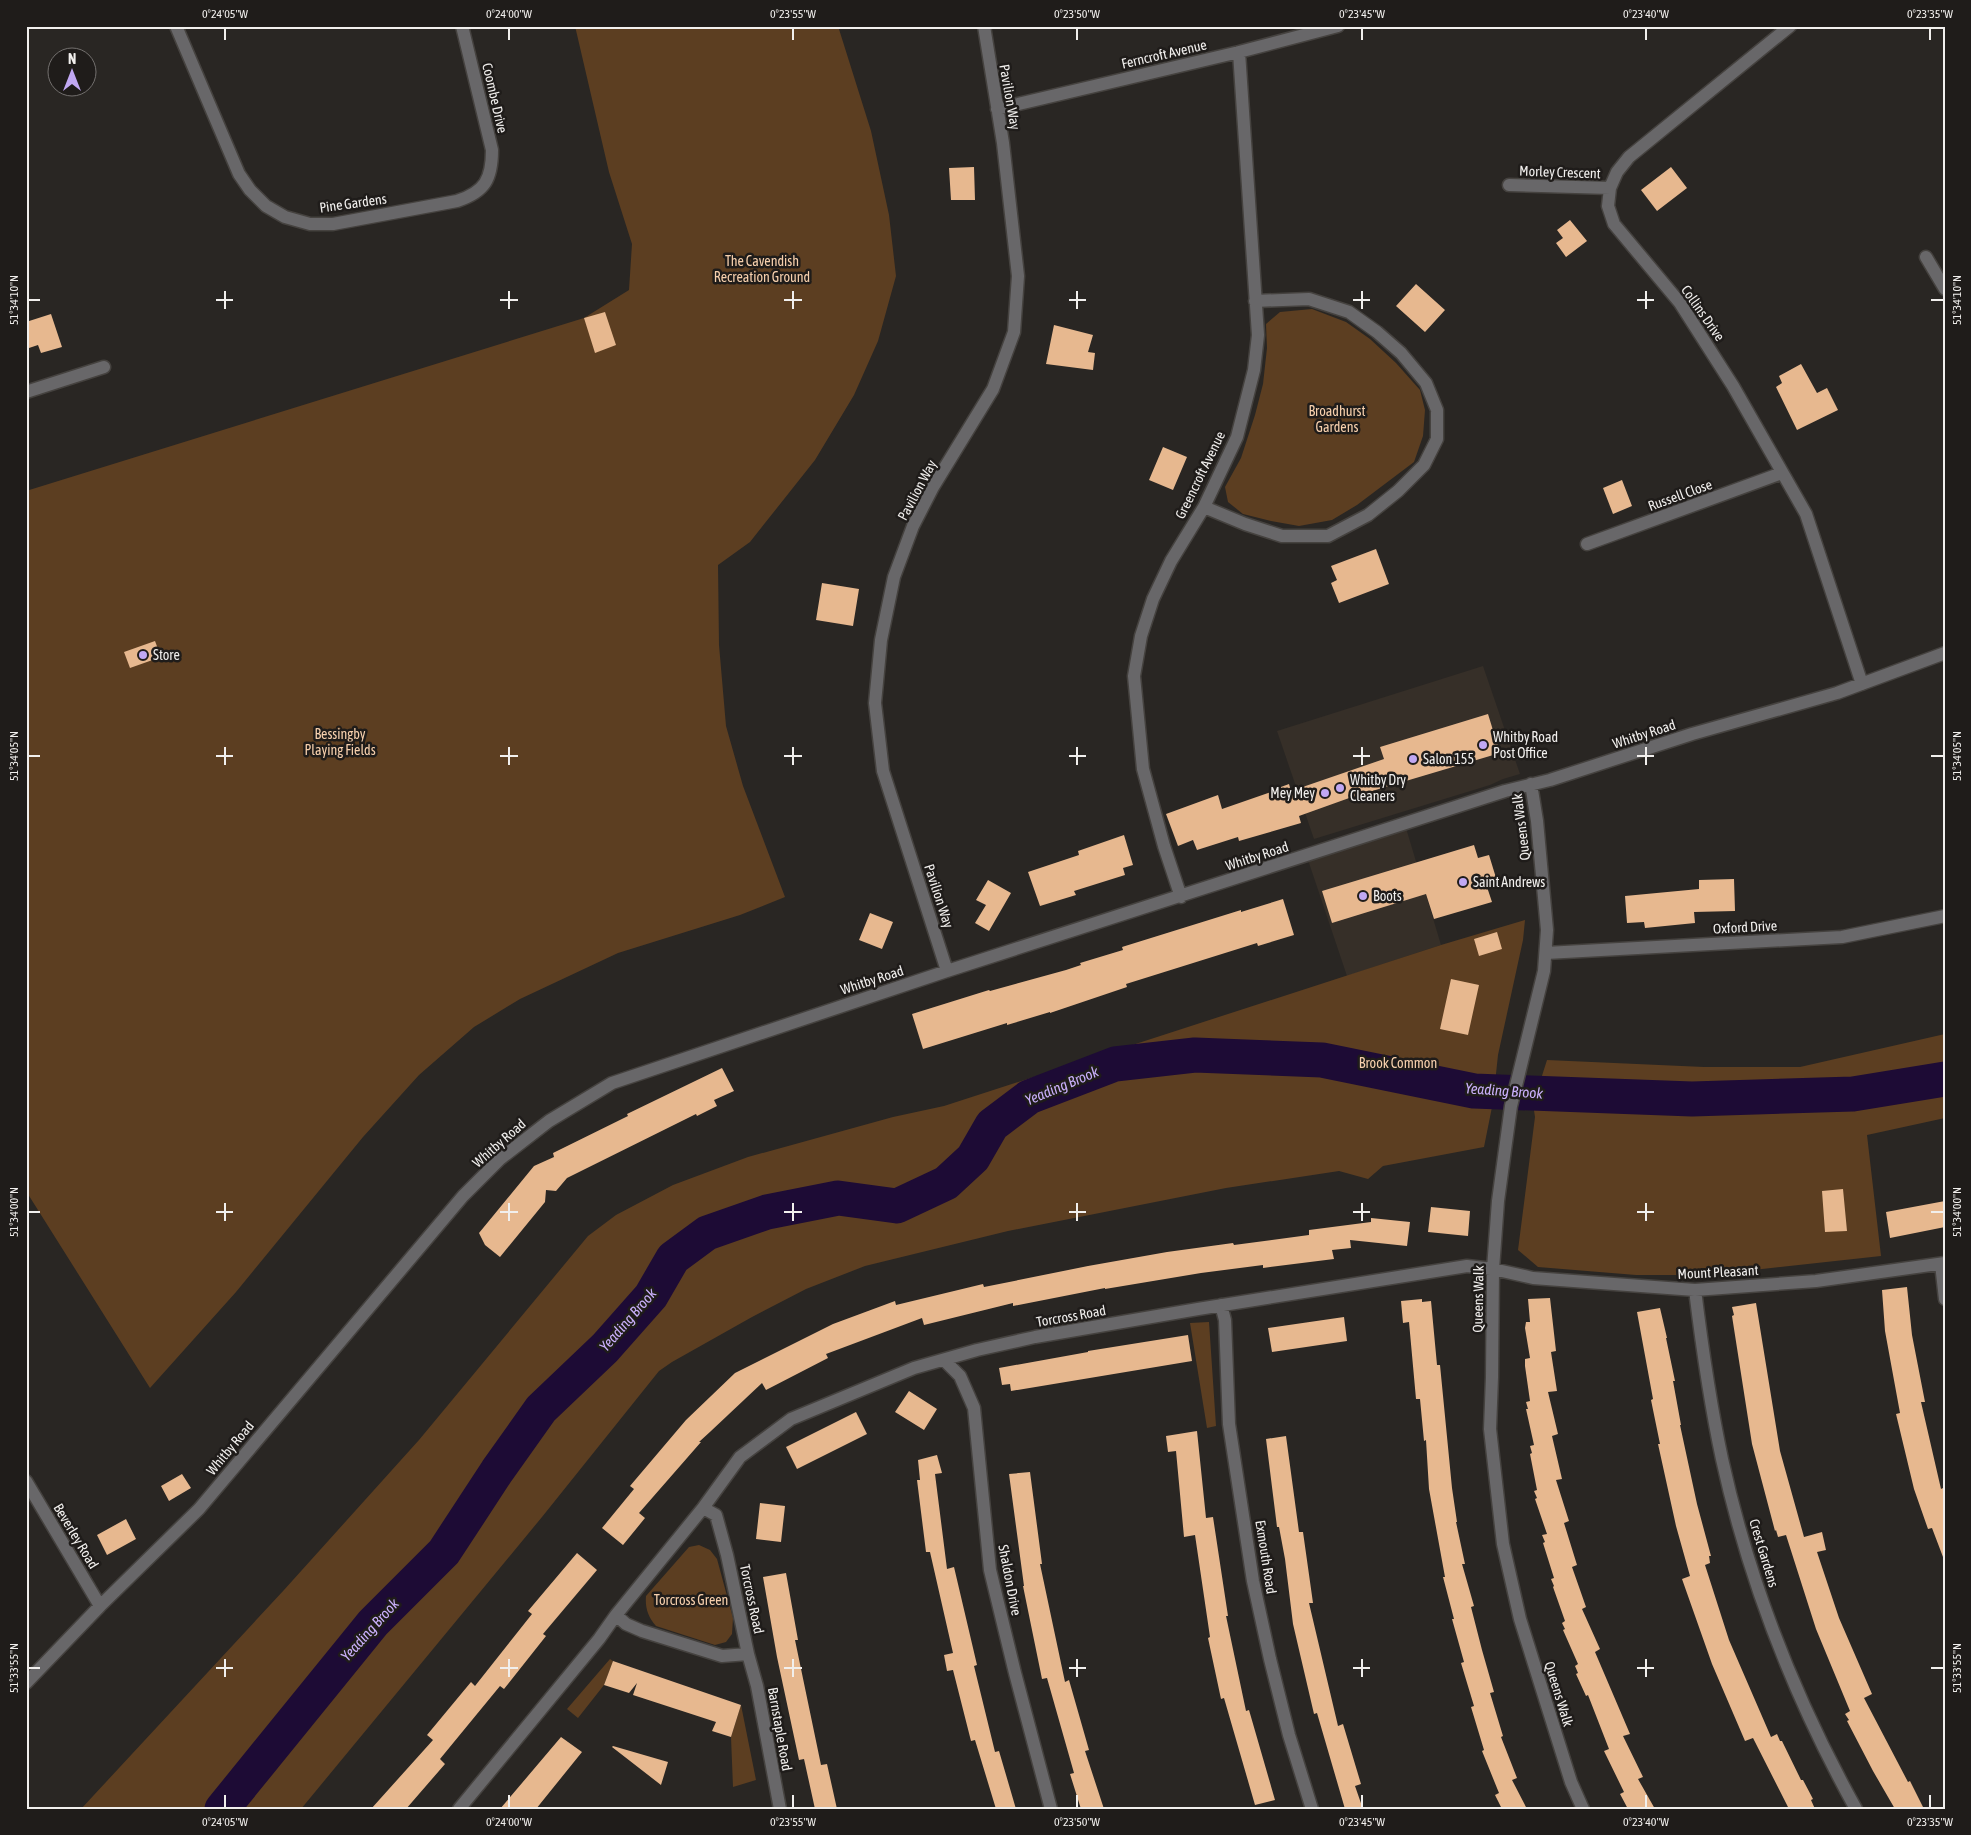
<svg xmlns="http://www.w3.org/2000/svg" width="1971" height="1835" viewBox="0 0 1971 1835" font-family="'Asap Condensed',sans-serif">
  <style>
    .built { fill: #362f28 }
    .green { fill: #5c3e21 }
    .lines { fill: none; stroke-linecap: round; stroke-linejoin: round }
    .river { stroke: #1d0b35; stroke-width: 35 }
    .building { fill: #e7b88f }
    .minor-casing { stroke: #45423f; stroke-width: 15 }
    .minor { stroke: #686769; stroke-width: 12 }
    .ticks { fill: none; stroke: #f1efed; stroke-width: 2 }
    .poi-dot { fill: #c1a8f3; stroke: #1f1c1a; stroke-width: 2 }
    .labels { text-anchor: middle; stroke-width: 5; stroke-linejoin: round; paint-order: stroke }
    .street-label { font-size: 14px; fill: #f1efed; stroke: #1f1c1a }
    .park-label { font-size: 14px; fill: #f7d0ad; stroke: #1f1c1a }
    .poi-label { font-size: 14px; fill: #f1efed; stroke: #1f1c1a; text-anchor: start }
    .water-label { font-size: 15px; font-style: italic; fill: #cab0fb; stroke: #1f1c1a }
    .neatline { fill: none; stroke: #f1efed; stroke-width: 2 }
    .ticks-label { font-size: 12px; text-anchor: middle; fill: #f1efed }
  </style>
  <rect width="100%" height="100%" fill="#292623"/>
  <path class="built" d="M1483 666 1520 774 1503 779 1490 785 1314 839 1277 731Z
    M1406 828 1441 945 1347 976 1307 857Z"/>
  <path class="green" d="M575 26H838L871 131 889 215 896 276 878 341 854 395 815 460 750 542 718 565 719 645 726 726 743 786 785 897 740 915 618 953 520 999 474 1027 419 1075 363 1137 236 1292 150 1388 26 1191V491L584 318 629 290 632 244 609 172Z
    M1312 309 1346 322 1370 339 1396 363 1420 390 1425 410 1423 436 1414 462 1357 505 1332 520 1299 526 1271 521 1243 514 1228 502 1225 487 1241 458 1255 415 1263 384 1267 348 1266 324 1280 312Z
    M1525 920 1523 940 1498 1055 1493 1102 1484 1147 1383 1166 1368 1179 1339 1171 1226 1188 1008 1231 865 1266 806 1289 752 1317 672 1362 659 1371 542 1517 301 1809H81L284 1590 419 1440 588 1236 616 1215 673 1185 748 1157 893 1117 944 1106 1441 945Z
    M1945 1034V1118L1867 1135 1881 1256 1708 1275H1636L1538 1267 1518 1250 1535 1117 1533 1104 1547 1060 1704 1067H1800Z
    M1209 1322 1216 1426 1207 1428 1190 1323Z
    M699 1545 710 1550 717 1559 733 1618 732 1634 726 1642 715 1645 656 1626C648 1617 645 1608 646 1596L689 1547Z
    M610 1659 613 1661 604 1685 578 1718 567 1709Z
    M741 1705 756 1780 733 1787 731 1737Z"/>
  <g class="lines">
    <path class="river" d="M222 1809 373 1623 444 1552 497 1471 541 1409 605 1348 651 1296 673 1258 707 1233 767 1212 838 1198 897 1206 946 1183 973 1158 992 1125 1029 1097 1115 1064 1195 1055 1322 1060 1474 1091 1692 1099 1853 1094 1945 1079"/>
  </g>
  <path class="building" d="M974 167 975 200H951L949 168Z
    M1671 167 1687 188 1657 211 1641 190Z
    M1570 220 1587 241 1566 257 1556 243 1563 238 1557 230Z
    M1416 284 1445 310 1425 332 1396 306Z
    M605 312 616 345 595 353 584 318Z
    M51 314 62 347 41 353 38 345 26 349V322Z
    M1054 325 1093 335 1088 352 1095 353 1093 370 1046 364Z
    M1801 364 1817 393 1827 388 1838 410 1797 430 1776 387 1782 383 1779 376Z
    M1163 447 1187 457 1173 490 1149 480Z
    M1622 480 1632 506 1613 514 1603 488Z
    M1376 549 1389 584 1339 603 1331 583 1337 580 1331 566Z
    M822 583 859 589 853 626 816 620Z
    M155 641 161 657 130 668 124 652Z
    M1488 714 1500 753 1352 797 1299 816 1301 823 1239 841 1238 837 1197 850 1193 840 1178 846 1166 814 1218 795 1222 809 1271 792 1270 791 1289 784 1291 791 1384 759 1380 747Z
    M1124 835 1133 865 1123 868 1125 875 1074 891 1076 895 1040 906 1028 872 1079 855 1078 851Z
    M1474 845 1478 858 1489 855 1497 881 1486 884 1492 902 1434 919 1426 894 1332 923 1322 891Z
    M1734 879 1735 911 1694 912 1695 923 1645 928 1644 922 1627 923 1625 896 1699 889V880Z
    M988 880 1011 893 989 931 975 923 986 905 976 900Z
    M1283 899 1294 935 1258 946 1257 943 1126 984 1127 987 1050 1013V1012L1007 1025V1023L923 1049 912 1014 989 990 990 991 1066 970 1081 965 1080 963 1123 950 1122 947 1241 910V912Z
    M870 913 893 922 882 949 859 940Z
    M1497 932 1502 949 1479 956 1474 939Z
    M1451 979 1479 985 1468 1035 1440 1029Z
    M722 1068 734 1091 714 1100 717 1106 697 1116 696 1114 567 1178 556 1191 546 1190 545 1202 500 1257 485 1245 479 1233 534 1166 554 1157 553 1153 628 1116 627 1114Z
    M1843 1189 1847 1231 1825 1232 1822 1191Z
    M1945 1201V1227L1890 1238 1886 1212Z
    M1431 1207 1470 1211 1468 1236 1428 1232Z
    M1371 1218 1410 1222 1407 1246 1350 1240 1351 1248 1332 1250 1334 1259 1263 1268V1265L1201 1273 1105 1289V1288L1013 1306V1303L924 1325 922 1318 826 1354 828 1358 766 1390 762 1383 711 1431 699 1442H701L639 1513 645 1518 623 1545 602 1528 634 1489 630 1486 686 1420 735 1373 833 1324 895 1301 896 1305 983 1284 984 1287 1088 1266 1167 1252 1233 1243 1234 1245 1309 1235V1230L1371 1222Z
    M1907 1287 1912 1335 1925 1402H1921L1941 1489 1945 1487V1557H1943L1932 1528 1928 1529 1914 1489 1896 1414 1900 1413 1885 1331 1882 1290Z
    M1550 1298 1556 1351 1551 1352 1557 1391 1548 1392 1558 1434 1552 1436 1562 1479 1556 1480 1569 1521 1564 1523 1577 1565 1572 1567 1586 1607 1582 1609 1600 1649 1595 1652 1630 1734 1623 1736 1643 1777 1638 1779 1655 1809H1628L1620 1794 1624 1792 1604 1751 1609 1749 1588 1695 1586 1696 1576 1674 1578 1673 1575 1666 1578 1664 1563 1630 1565 1629 1562 1623 1565 1621 1553 1587 1554 1586 1551 1579 1554 1578 1543 1543 1545 1542 1542 1535 1547 1534 1535 1499 1537 1498 1534 1491 1537 1490 1530 1454 1532 1453 1530 1446 1534 1445 1526 1409H1528L1526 1402 1530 1401 1525 1366V1359L1530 1358 1525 1328 1526 1322H1530L1528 1299Z
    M1422 1299V1302L1431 1301 1437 1365H1440L1452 1488 1457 1522H1456L1465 1564H1462L1474 1606 1471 1607 1482 1650 1494 1692 1490 1693 1503 1736 1501 1737 1517 1778 1512 1780 1527 1809H1502L1495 1795 1499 1793 1482 1751 1484 1750 1471 1707 1474 1706 1461 1663 1464 1662 1452 1619H1454L1443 1577H1445L1429 1489 1426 1440 1424 1441 1420 1399H1416L1409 1322 1403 1323 1401 1301Z
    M1756 1303 1780 1451 1804 1537 1822 1532 1826 1550 1817 1552 1839 1618 1872 1694 1864 1698 1908 1782 1910 1781 1924 1809H1895L1873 1771 1847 1721 1849 1720 1845 1714 1850 1711 1816 1629 1786 1535 1778 1537 1776 1530 1775 1531 1752 1444 1732 1316 1734 1315 1732 1307Z
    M1660 1308 1667 1338H1666L1675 1381H1673L1681 1425H1680L1697 1504 1711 1556H1709L1710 1563 1705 1565 1729 1640 1771 1737 1777 1734 1780 1741H1782L1801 1780H1803L1813 1799 1811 1800 1815 1809H1789L1753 1738 1745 1741 1712 1664 1682 1579 1690 1576 1676 1526 1658 1444H1660L1651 1400 1653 1399 1637 1312Z
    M1344 1317 1347 1341 1272 1352 1268 1328Z
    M1188 1335 1192 1361 1011 1391 1010 1384 1002 1385 999 1368 1088 1352V1351Z
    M909 1391 937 1409 924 1430 895 1412Z
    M856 1412 867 1434 797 1469 786 1447Z
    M1197 1431 1206 1518 1213 1517 1228 1616H1226L1246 1711 1249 1710 1275 1800 1255 1805 1224 1698 1221 1699 1208 1638 1210 1637 1195 1535 1184 1537 1176 1451 1168 1452 1166 1436Z
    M1286 1436 1299 1532H1303L1313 1603H1309L1338 1726 1343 1724 1361 1784 1355 1786 1363 1809H1345L1317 1713 1314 1714 1293 1624 1285 1559 1279 1527H1277L1266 1439Z
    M937 1455 942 1473 935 1474 947 1569 954 1567 977 1665 974 1666 995 1752 999 1751 1016 1809H996L975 1740 971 1741 953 1670 947 1671 944 1655 953 1653 930 1552H926L917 1480H920L918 1460Z
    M1030 1472 1042 1564H1040L1065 1682 1069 1680 1089 1750 1085 1751 1104 1809H1081L1070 1774 1074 1773 1047 1678 1042 1679 1023 1586H1024L1009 1474Z
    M182 1474 191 1488 169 1501 161 1486Z
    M760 1503 785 1506 781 1542 756 1539Z
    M126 1519 136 1539 107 1555 97 1535Z
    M577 1553 597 1570 543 1634 546 1636 504 1689 500 1686 440 1759 445 1764 406 1809H371L433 1740 427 1735 471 1682 475 1686 532 1614 528 1611Z
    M786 1573 798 1640H795L821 1765 827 1764 837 1809H815L804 1759 799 1760 777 1657 763 1577Z
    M613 1661 741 1705 731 1737 712 1731 716 1722 633 1695 637 1683 629 1693 604 1685Z
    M561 1737 582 1752 536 1809H500Z
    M613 1746 668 1762 661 1785 612 1747Z"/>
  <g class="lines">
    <g class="minor-casing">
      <path id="minor" d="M176 26 239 174 250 190 266 206 285 217 310 224H333L457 201C485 192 492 179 492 150L462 26
        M1790 26 1629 157 1617 172 1610 188 1608 206 1614 224 1680 303 1733 386 1806 514 1862 684
        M997 109 1239 52 1338 26
        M1509 185 1610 188
        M1926 257 1945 289
        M26 392 104 367
        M1204 507 1245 524 1282 536H1328L1368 515 1398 491 1424 465 1437 439V410L1426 383 1401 353 1377 332 1349 312 1309 299 1255 301
        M1587 544 1782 473
        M1531 784 1537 821 1547 930 1544 971 1511 1106 1498 1201 1493 1269 1492 1377 1490 1429 1503 1544 1520 1619 1571 1782 1583 1809
        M1181 897 1164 846 1143 769 1134 676 1141 636 1153 599 1171 561 1204 507 1237 437 1254 370 1258 335 1239 52
        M1546 953 1842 937 1945 916
        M947 971 883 771 875 703 881 640 894 577 913 526 933 487 993 389 1014 332 1018 276 1003 143 984 26
        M1941 1264 1945 1299
        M1695 1290C1702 1347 1710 1403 1722 1459 1749 1582 1795 1699 1856 1809
        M1221 1305 1225 1320 1229 1424 1253 1581 1270 1659 1289 1735 1312 1809
        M944 1360 960 1376 974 1408 990 1570 1015 1673 1051 1809
        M26 1481 100 1606
        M616 1615 626 1624 642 1631 722 1656 748 1654 727 1555 716 1515 703 1508
        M748 1654 757 1686 780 1809
        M26 1683 100 1606 199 1509 463 1196 500 1159 549 1121 612 1083 947 971 1505 791 1550 780 1692 734 1837 693 1945 653
        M459 1809 599 1639 616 1615 703 1508 740 1457 791 1419 914 1368 977 1350 1035 1337 1198 1309 1467 1266 1493 1269 1533 1278 1695 1290 1816 1281 1945 1263"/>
    </g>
    <use href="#minor" class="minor"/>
  </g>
  <path class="ticks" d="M225 28V40M509 28V40M793 28V40M1077 28V40M1362 28V40M1646 28V40M1930 28V40M225 291V309M509 291V309M793 291V309M1077 291V309M1362 291V309M1646 291V309M28 300H40M216 300H233M500 300H518M784 300H802M1069 300H1086M1353 300H1370M1637 300H1654M1931 300H1944M225 747V765M509 747V765M793 747V765M1077 747V765M1362 747V765M1646 747V765M28 756H40M216 756H233M500 756H518M784 756H802M1069 756H1086M1353 756H1370M1637 756H1654M1931 756H1944M225 1203V1221M509 1203V1221M793 1203V1221M1077 1203V1221M1362 1203V1221M1646 1203V1221M28 1212H40M216 1212H233M500 1212H518M784 1212H802M1069 1212H1086M1353 1212H1370M1637 1212H1654M1931 1212H1944M225 1659V1677M509 1659V1677M793 1659V1677M1077 1659V1677M1362 1659V1677M1646 1659V1677M28 1668H40M216 1668H233M500 1668H518M784 1668H802M1069 1668H1086M1353 1668H1370M1637 1668H1654M1931 1668H1944M225 1795V1808M509 1795V1808M793 1795V1808M1077 1795V1808M1362 1795V1808M1646 1795V1808M1930 1795V1808"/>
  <g class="poi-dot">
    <circle cx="143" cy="655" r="5"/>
    <circle cx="1483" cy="745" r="5"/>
    <circle cx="1413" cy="759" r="5"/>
    <circle cx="1340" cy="788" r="5"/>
    <circle cx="1325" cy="793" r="5"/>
    <circle cx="1463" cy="882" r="5"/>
    <circle cx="1363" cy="896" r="5"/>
  </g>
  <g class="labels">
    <g class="street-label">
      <text transform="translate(1164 54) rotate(-13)" y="5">Ferncroft Avenue</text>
      <text transform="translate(1010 97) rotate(80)" y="5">Pavilion Way</text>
      <text transform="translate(495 98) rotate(77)" y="5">Coombe Drive</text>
      <text transform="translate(1560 172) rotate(2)" y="5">Morley Crescent</text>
      <text transform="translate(353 203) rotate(-8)" y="5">Pine Gardens</text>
      <text transform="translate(1703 313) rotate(55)" y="5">Collins Drive</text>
      <text transform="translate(1200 475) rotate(-64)" y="5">Greencroft Avenue</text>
      <text transform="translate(917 490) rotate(-62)" y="5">Pavilion Way</text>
      <text transform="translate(1680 495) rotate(-20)" y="5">Russell Close</text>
      <text transform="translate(1644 734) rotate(-18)" y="5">Whitby Road</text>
      <text transform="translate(1521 827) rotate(-97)" y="5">Queens Walk</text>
      <text transform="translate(1257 856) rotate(-18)" y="5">Whitby Road</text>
      <text transform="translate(939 896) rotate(72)" y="5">Pavilion Way</text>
      <text transform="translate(1745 927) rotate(-3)" y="5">Oxford Drive</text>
      <text transform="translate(872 980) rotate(-18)" y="5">Whitby Road</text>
      <text transform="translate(499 1143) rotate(-41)" y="5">Whitby Road</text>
      <text transform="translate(1718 1272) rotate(-3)" y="5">Mount Pleasant</text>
      <text transform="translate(1478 1299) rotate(-89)" y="5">Queens Walk</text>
      <text transform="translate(1071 1316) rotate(-10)" y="5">Torcross Road</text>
      <text transform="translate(230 1448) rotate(-50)" y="5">Whitby Road</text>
      <text transform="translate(76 1536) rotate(59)" y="5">Beverley Road</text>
      <text transform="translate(1764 1553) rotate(73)" y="5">Crest Gardens</text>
      <text transform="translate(1266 1557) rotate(81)" y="5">Exmouth Road</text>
      <text transform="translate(1010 1580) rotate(79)" y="5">Shaldon Drive</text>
      <text transform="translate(752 1599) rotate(78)" y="5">Torcross Road</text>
      <text transform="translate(1559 1694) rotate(73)" y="5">Queens Walk</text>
      <text transform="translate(780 1729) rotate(80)" y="5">Barnstaple Road</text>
    </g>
    <g class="park-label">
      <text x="762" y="266">The Cavendish<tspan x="762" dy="16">Recreation Ground</tspan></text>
      <text x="1337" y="416">Broadhurst<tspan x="1337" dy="16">Gardens</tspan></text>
      <text x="340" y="739">Bessingby<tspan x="340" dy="16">Playing Fields</tspan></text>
      <text x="1398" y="1068">Brook Common</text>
      <text x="691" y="1605">Torcross Green</text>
    </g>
    <g class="poi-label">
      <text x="153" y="660">Store</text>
      <text x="1493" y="742">Whitby Road<tspan x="1493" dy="16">Post Office</tspan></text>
      <text x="1423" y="764">Salon 155</text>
      <text x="1350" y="785">Whitby Dry<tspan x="1350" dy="16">Cleaners</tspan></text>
      <text x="1315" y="798" text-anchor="end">Mey Mey</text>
      <text x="1473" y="887">Saint Andrews</text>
      <text x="1373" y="901">Boots</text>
    </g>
    <g class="water-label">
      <text transform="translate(1062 1086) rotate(-23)" y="5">Yeading Brook</text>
      <text transform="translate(1504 1091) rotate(4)" y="5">Yeading Brook</text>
      <text transform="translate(628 1320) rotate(-49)" y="5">Yeading Brook</text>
      <text transform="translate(370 1630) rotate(-48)" y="5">Yeading Brook</text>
    </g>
  </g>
  <rect width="1971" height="1835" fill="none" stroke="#1f1c1a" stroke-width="55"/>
  <g transform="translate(72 72)"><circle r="24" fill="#1f1c1a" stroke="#73706e"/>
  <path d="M0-4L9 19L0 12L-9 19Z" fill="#c1a8f3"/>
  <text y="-8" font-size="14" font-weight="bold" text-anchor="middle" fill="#f1efed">N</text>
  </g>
  <rect x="28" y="28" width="1916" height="1780" class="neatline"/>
  <g class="ticks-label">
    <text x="225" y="18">0°24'05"W</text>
    <text x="509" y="18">0°24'00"W</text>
    <text x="793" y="18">0°23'55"W</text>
    <text x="1077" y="18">0°23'50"W</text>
    <text x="1362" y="18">0°23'45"W</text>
    <text x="1646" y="18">0°23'40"W</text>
    <text x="1930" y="18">0°23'35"W</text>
    <text transform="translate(14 300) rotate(-90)" y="4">51°34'10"N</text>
    <text transform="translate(1957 300) rotate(-90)" y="4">51°34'10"N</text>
    <text transform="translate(14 756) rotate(-90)" y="4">51°34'05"N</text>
    <text transform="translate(1957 756) rotate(-90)" y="4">51°34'05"N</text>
    <text transform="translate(14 1212) rotate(-90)" y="4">51°34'00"N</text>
    <text transform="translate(1957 1212) rotate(-90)" y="4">51°34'00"N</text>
    <text transform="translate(14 1668) rotate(-90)" y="4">51°33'55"N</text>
    <text transform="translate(1957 1668) rotate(-90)" y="4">51°33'55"N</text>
    <text x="225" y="1826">0°24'05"W</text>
    <text x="509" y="1826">0°24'00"W</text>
    <text x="793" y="1826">0°23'55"W</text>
    <text x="1077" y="1826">0°23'50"W</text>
    <text x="1362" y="1826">0°23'45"W</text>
    <text x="1646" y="1826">0°23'40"W</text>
    <text x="1930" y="1826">0°23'35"W</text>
  </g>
</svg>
